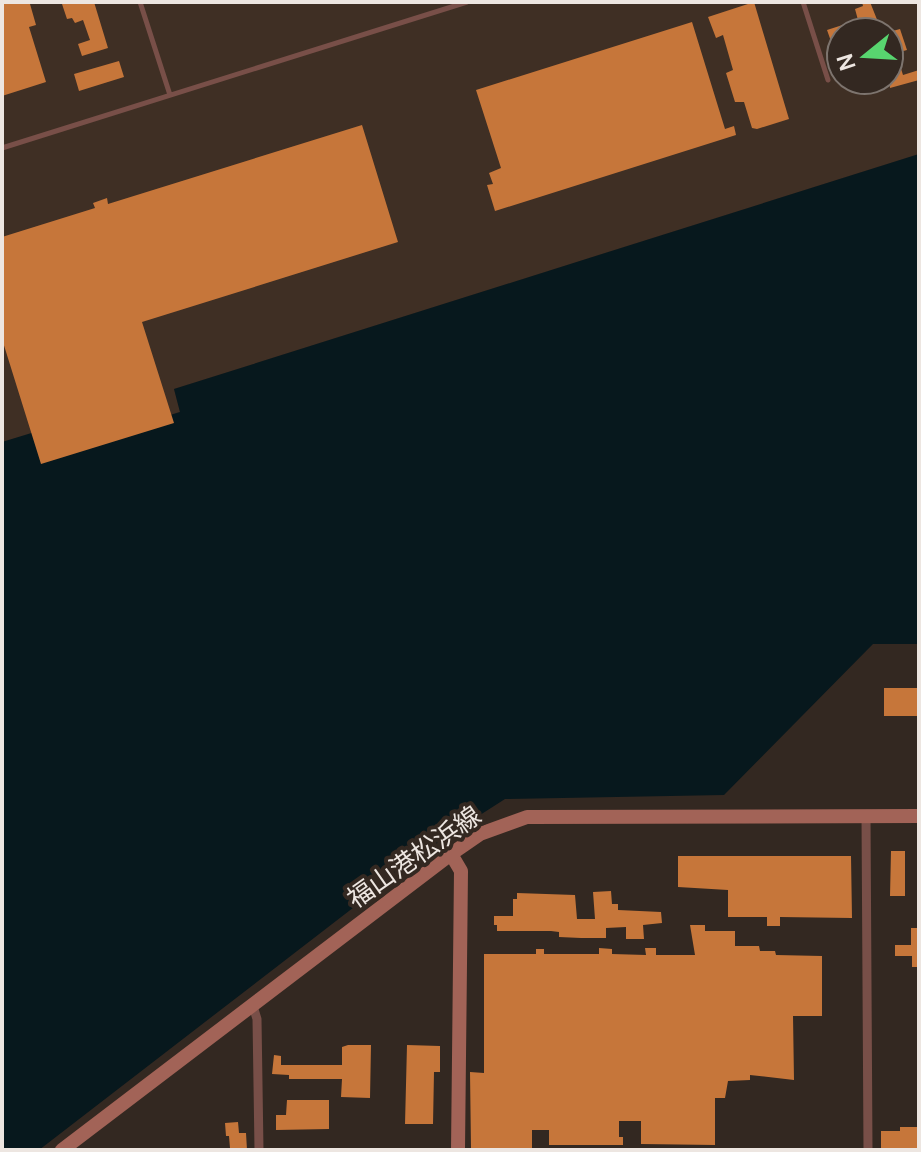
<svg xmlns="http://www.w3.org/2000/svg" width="921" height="1152" viewBox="0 0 921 1152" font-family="Manrope,'Noto Sans JP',sans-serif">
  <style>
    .built { fill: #3f2f24; fill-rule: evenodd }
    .water { fill: #07181d }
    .building { fill: #c6763a }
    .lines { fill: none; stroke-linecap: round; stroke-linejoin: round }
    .lane { stroke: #784f48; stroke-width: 5 }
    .street { stroke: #784f48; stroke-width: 9 }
    .secondary { stroke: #a26357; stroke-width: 14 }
    .labels { text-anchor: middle; stroke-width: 8; stroke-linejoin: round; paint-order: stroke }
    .street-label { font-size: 26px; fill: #ede6e1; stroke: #332821 }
  </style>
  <rect width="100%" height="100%" fill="#332821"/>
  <path class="built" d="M2 2H919V154L174 389 180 412 47 453 2 442ZM841 32H889V80H841Z"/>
  <path class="water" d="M919 154V644H873L724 795 505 799 441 840 39 1150H2V442L38 431 48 453 180 412 174 389Z"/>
  <path class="building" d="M2 2 30 4 36 25 29 27 46 82 2 96Z
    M94 2 108 48 82 56 78 44 90 40 83 20 75 23 72 18 67 19 62 4Z
    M754 2 789 119 757 129 752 128 744 102H735L726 73 733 70 723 35 716 38 708 17Z
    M862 2H870L882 32H841L839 64 827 30 858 20 855 9 863 6Z
    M692 22 725 129 734 126 736 135 495 211 487 185 493 184 489 173 501 168 476 90Z
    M900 29 907 50 896 53 903 75 919 70V80L890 88 889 32Z
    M119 61 124 77 79 91 74 74Z
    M362 125 398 242 142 322 174 423 41 464 2 339V237L95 208 93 203 107 198 108 204Z
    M884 688H919V716H884Z
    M891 851H905V896H890Z
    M678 856H851L852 918 780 917V926H767V917H728V890L678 887Z
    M611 891 612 904H618V910L661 912 662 923 643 925 644 939H626V927L606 928V938H581L559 937V932L551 931H497V925H494V916H513V899H517V893L575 895 577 919H595L593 892Z
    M690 925H705V931H735V946H759L760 951H775L776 955 822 956V1016H793L794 1080 750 1075V1080L728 1081 725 1098H715V1145L641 1144V1121H619V1137H623V1145H549V1130H532V1149H471L470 1072 484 1073V954H536V949H544V954H599V948L612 949V954L646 955 645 948H656V955H695Z
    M911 928H919V967H912V956H895V945H911Z
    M348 1045H371L370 1098 341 1097 342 1079H289V1075L272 1074 274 1055 281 1056V1065H342V1047Z
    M407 1045 440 1046V1072H434L433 1124H405Z
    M287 1100H329V1129L276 1130V1115H286Z
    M238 1122 239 1133H246L247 1150 230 1148 229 1136H226L225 1123Z
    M900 1127H919V1150H881V1131H900Z"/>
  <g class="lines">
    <path class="lane" d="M140 2 170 95
      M803 2 828 80
      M2 148 467 2"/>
    <path class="street" d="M866 816 868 1150
      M253 1006 257 1019 259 1150"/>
    <path class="secondary" d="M451 854 461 871 458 1150
      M62 1150 451 854 480 834 527 817 919 816"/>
  </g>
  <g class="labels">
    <g class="street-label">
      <text transform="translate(414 857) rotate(-35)" y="9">福山港松浜線</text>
    </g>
  </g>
  <rect width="921" height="1152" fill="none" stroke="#ede6e1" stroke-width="8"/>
  <g transform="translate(865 56) rotate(252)"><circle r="38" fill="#332821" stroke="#7d746e" stroke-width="2"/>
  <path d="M0-6L14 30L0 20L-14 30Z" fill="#58d56f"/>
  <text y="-12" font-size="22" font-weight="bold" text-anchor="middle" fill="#ede6e1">N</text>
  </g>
</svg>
